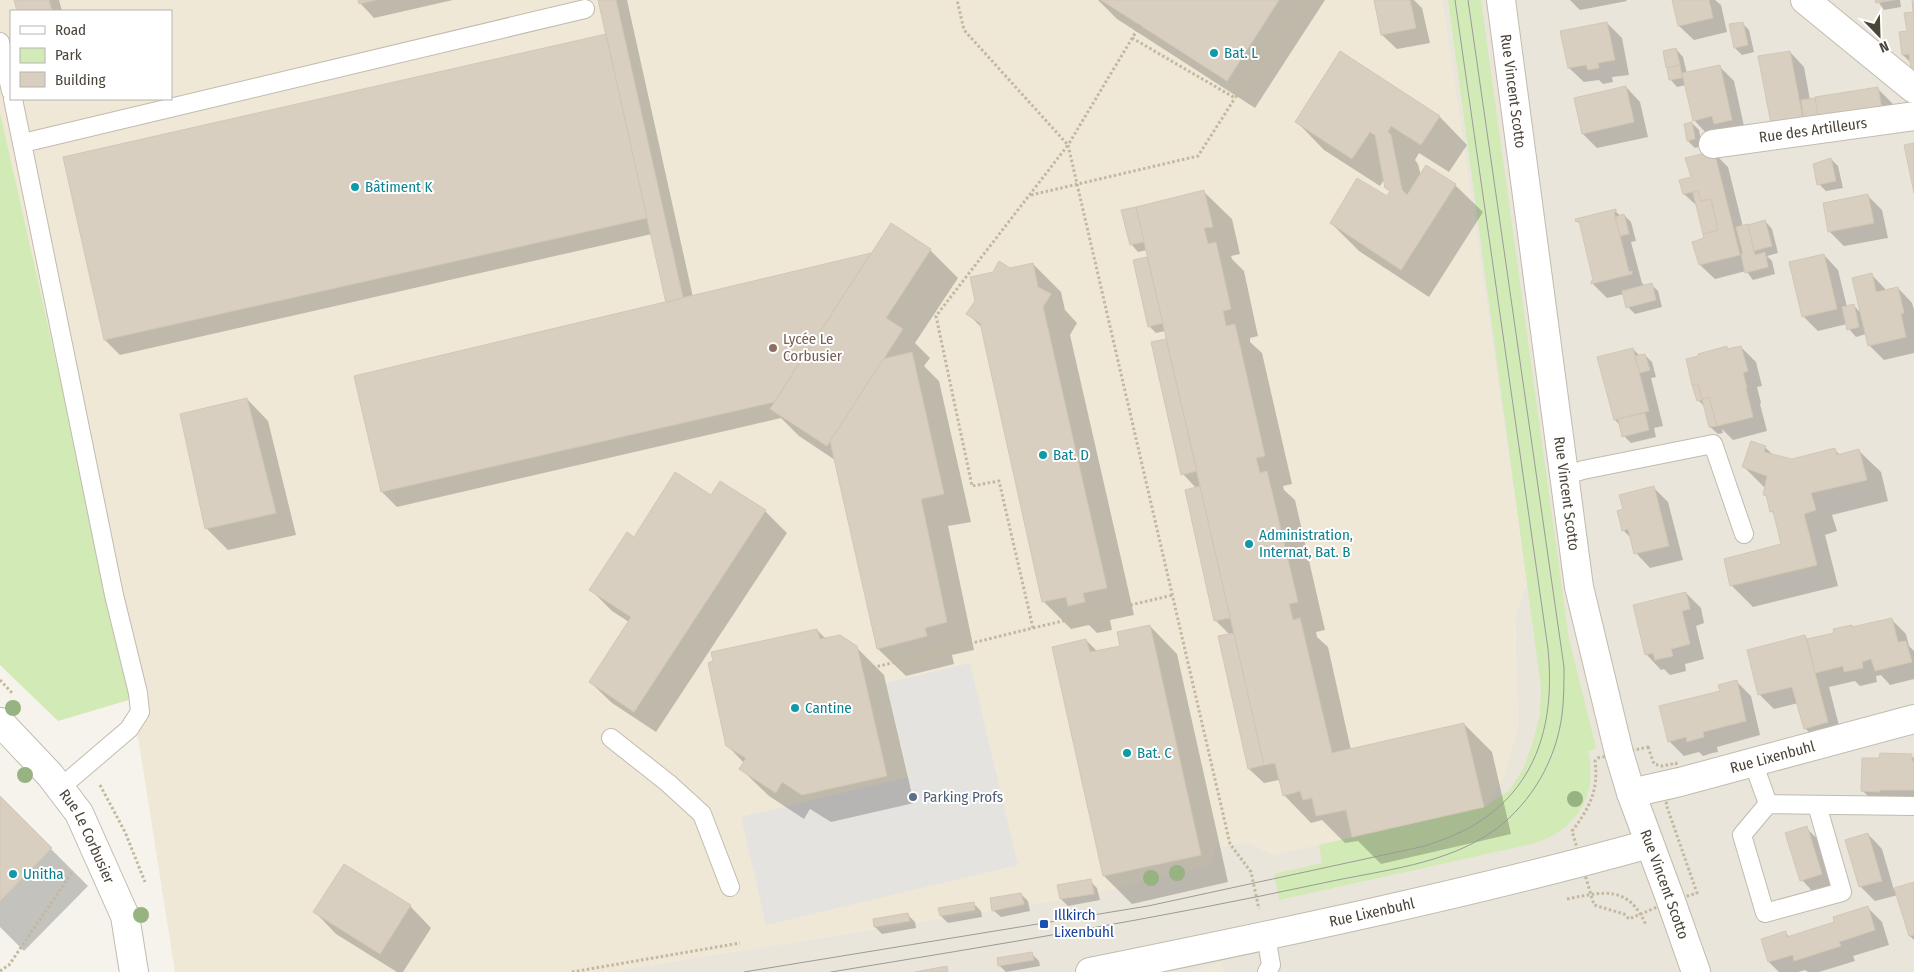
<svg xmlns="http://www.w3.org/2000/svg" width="1914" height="972" viewBox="0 0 1914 972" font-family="'Fira Sans Condensed',sans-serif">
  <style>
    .residential { fill: #eae5da }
    .education { fill: #efe8d6; fill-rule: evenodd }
    .green { fill: #d2eab5 }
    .parking { fill: #e5e3e0 }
    .shadow { fill: #0003 }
    .building { fill: #d8cfc1; stroke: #d3c7b4 }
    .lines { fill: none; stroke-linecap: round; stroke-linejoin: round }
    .lane-casing { stroke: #c2bbae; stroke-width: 20 }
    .street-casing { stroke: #c2bbae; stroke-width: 30 }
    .path { stroke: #c4b79f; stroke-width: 3; stroke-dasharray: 2.5 2.5; stroke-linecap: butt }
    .lane { stroke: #fff; stroke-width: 18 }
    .street { stroke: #fff; stroke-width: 28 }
    .tram { stroke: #9a9a9a; stroke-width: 1 }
    .tree { fill: #97b381 }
    .culture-dot { fill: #0f9aa8; stroke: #fff; stroke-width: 2 }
    .education-dot { fill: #8d6e63; stroke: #fff; stroke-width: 2 }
    .service-dot { fill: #5c6f8a; stroke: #fff; stroke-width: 2 }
    .transit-dot { fill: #1a4fb4; stroke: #fff; stroke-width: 2 }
    .labels { text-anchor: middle; stroke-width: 4; stroke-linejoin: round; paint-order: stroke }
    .culture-label { font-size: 15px; fill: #0d838f; stroke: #fff; text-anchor: start }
    .street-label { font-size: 15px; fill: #4b4439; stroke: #fff }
    .education-label { font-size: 15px; fill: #785e54; stroke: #fff; text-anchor: start }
    .service-label { font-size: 15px; fill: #4e5e75; stroke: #fff; text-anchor: start }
    .transit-label { font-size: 15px; fill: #164399; stroke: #fff; text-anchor: start }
  </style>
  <rect width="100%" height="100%" fill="#f6f3ec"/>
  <path class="residential" d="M1442 0H1914V972H605L1094 894 1216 847 1247 842 1274 855 1518 730 1515 615 1527 583Z"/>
  <path class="education" d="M0 0H1442L1527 583 1515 615 1518 730 1504 777 1484 807 1274 855 1247 842 1216 847 1209 866 1094 894 605 972H175L132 699 0 112ZM11 11H171V99H11Z
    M1221 963 1224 972H1192Z"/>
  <path class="green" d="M1448 0H1481L1569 639 1596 748 1588 751C1598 795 1578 828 1536 843L1279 900 1274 874 1322 863 1319 845 1484 807 1509 791 1523 769 1533 742 1540 715 1541 687Z
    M0 112 132 699 58 721 0 665Z"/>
  <path class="parking" d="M970 663 1018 865 766 925 741 817 909 777 886 683Z"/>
  <path class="shadow" d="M15 0H59L62 11H18Z
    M359 0H453L374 18 360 3Z
    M600 0H627L693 297 871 254 930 250 958 278 915 343 930 358 924 366 939 381 971 522 948 526 974 650 952 655 954 664 906 676 878 649 835 460 799 436 781 418 397 507 382 492 355 377 668 303 652 234 120 355 105 340 64 157 608 35Z
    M1098 0H1325L1255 108 1117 19Z
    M1377 0H1414L1422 8 1430 43 1397 49 1382 35Z
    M1570 0H1626L1627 1 1580 10Z
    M1673 0H1715L1721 5 1727 32 1694 40 1679 26Z
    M1877 0H1900L1901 7 1884 10Z
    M1914 13V70L1911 63 1903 55 1901 33 1908 32Z
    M1607 23 1622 38 1629 75 1612 77 1613 82 1603 84 1599 80 1584 82 1569 68 1562 32Z
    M1742 23 1749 30 1754 52 1742 55 1735 48Z
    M1676 49 1683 57 1687 74 1719 66 1734 81 1746 135H1708L1694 120 1686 85 1677 87 1670 79 1664 52Z
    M1790 52 1804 67 1810 100 1878 89 1892 103 1897 129 1788 143Z
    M1341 53 1440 117 1467 145 1449 172 1419 153 1415 160 1418 164 1421 176 1455 185 1483 212 1429 297 1359 251 1331 223 1388 197 1391 192 1385 178 1380 186 1324 150 1297 122Z
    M1626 87 1640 102 1648 137 1597 148 1583 134Z
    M1692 123 1699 130 1702 146 1695 148 1688 141Z
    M1713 152 1728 167 1743 227 1765 221 1772 229 1778 253 1767 256 1772 261 1775 274 1753 280 1746 271 1715 279 1700 265 1705 239 1697 206 1684 194 1692 178Z
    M1831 159 1838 166 1843 188 1826 191 1819 184Z
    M1204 192 1232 219 1240 254 1231 256 1232 259 1244 271 1258 336 1250 338V342L1262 353 1292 484 1283 486 1284 490 1295 500 1325 630 1316 632 1317 637 1328 647 1351 750 1464 724 1492 752 1511 834 1381 864 1358 841 1345 843 1322 820 1311 823 1284 795 1279 780 1264 783 1249 769 1230 635 1216 621 1187 491 1196 488 1183 474 1153 343 1168 340 1165 331 1156 333 1149 326 1135 261 1149 258 1147 250 1138 252 1131 244 1123 211Z
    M1868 196 1882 210 1888 238 1844 246 1829 231Z
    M1615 211 1621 216 1624 215 1631 222 1636 241 1631 242 1642 283 1645 286 1651 284 1658 291 1662 307 1635 314 1628 307 1624 294 1607 298 1592 283 1595 281 1581 225 1577 221Z
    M1824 255 1838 270 1847 307 1853 305 1862 314 1871 274 1887 291 1898 288 1912 303 1914 310V353L1884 360 1869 345 1866 334 1856 337 1849 329 1847 324 1818 331 1803 316Z
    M1033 264 1061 292 1065 310 1077 323 1070 335 1134 615 1110 620 1112 630 1097 633 1089 625 1071 629 1043 601 982 328 968 314 1010 269Z
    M1741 347 1756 362 1762 386 1757 387 1761 403 1760 404 1767 431 1733 440 1722 429 1723 433 1718 434 1710 427 1706 408 1698 400 1726 348 1729 350Z
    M1633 349 1640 356 1645 355 1652 362 1656 377 1651 378 1663 426 1654 428 1656 437 1631 443 1624 436 1621 426 1615 420Z
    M247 399 268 421 296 535 228 550 206 528Z
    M1765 447 1774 456 1792 460 1835 450 1840 455 1859 451 1881 472 1888 501 1832 515 1837 531 1825 535 1838 586 1753 607 1731 585 1783 545 1775 515 1771 511 1768 499 1764 494 1765 488 1744 467Z
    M1653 487 1668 502 1683 560 1650 568 1636 553 1632 539 1623 530 1624 510Z
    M711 497 765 511 787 533 656 732 612 703 590 682 629 622 612 611 591 590 634 538Z
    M1686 593 1701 608 1704 623 1696 626 1704 659 1685 664 1686 671 1670 675 1664 669 1661 670 1647 655 1635 606Z
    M1891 619 1906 634 1909 646 1914 651V679L1890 685 1881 675 1876 676 1877 682 1860 686 1855 681 1829 687 1842 737 1819 743 1805 728 1798 703 1774 709 1760 695 1805 636 1808 640 1835 634 1851 626 1853 628Z
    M1150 626 1177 654 1228 882 1132 904 1104 876 1086 640 1098 652 1121 647Z
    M817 630 826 639 856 647 884 675 914 803 831 822 810 809 804 819 769 796 741 769 744 763 727 745Z
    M1736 681 1751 696 1760 735 1717 747 1718 752 1712 753 1703 756 1699 752 1684 756 1669 741 1721 691Z
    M1911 756 1914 758V805H1877L1862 790 1880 760Z
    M0 798 88 886 24 951 0 927Z
    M1806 828 1821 842 1836 889 1816 895 1802 880Z
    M1868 834 1882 849 1894 890 1914 883V940L1910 936 1898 895 1875 901 1860 886Z
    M1090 881 1097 888 1100 900 1068 906 1061 899Z
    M1021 894 1028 901 1030 911 1001 917 993 910Z
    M974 904 981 911 982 917 948 923 941 916Z
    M410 906 431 928 403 972H397L336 934 315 912Z
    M1867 907 1882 922 1889 945 1853 956 1855 961 1819 972H1808L1805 970 1798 972H1779L1769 962 1762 940 1785 933 1790 937 1836 922Z
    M908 915 915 922 916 928 882 934 875 927 874 920Z
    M1032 954 1039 961 1040 966 1006 972 999 965Z"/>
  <path class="building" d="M14 0H49L52 11H17Z
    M358 0H375L359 4Z
    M598 0H616L683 298 666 303Z
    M1101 0H1279L1227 81Z
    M1374 0H1410L1416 28 1381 35Z
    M1672 0H1709L1713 18 1678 26Z
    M1875 0H1894L1876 3Z
    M1912 1H1914V69H1911L1909 54 1902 55 1899 32 1907 31 1904 13 1913 12Z
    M1607 22 1615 60 1598 63 1599 68 1588 70 1586 65 1568 68 1560 31Z
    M1743 22 1748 45 1734 48 1729 24Z
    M606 34 647 218 104 340 63 157Z
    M1676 48 1680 65 1666 68 1663 51Z
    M1340 51 1440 116 1421 145 1391 126 1388 132 1391 135 1402 190 1407 195 1426 165 1456 184 1401 270 1330 223 1357 178 1387 196 1390 191 1385 188 1375 135 1370 132 1352 159 1295 122Z
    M1790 51 1804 125 1772 129 1758 56Z
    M1680 65 1682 78 1669 80 1667 68Z
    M1720 65 1732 120 1714 124 1712 116 1693 121 1682 73Z
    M1626 86 1634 122 1582 134 1574 98Z
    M1878 87 1883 115 1819 124 1815 97Z
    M1815 98 1819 124 1805 127 1801 100Z
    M1692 122 1695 139 1687 141 1684 124Z
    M1914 143V193L1904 145Z
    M1714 151 1740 255 1699 265 1692 242 1704 238 1703 234 1718 230 1711 199 1701 201 1698 191 1683 194 1679 180 1691 177 1685 158Z
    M1831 158 1836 181 1817 185 1813 164Z
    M1204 190 1213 227 1204 228 1208 244 1216 242 1231 309 1223 311 1226 326 1235 324 1265 456 1256 458 1260 473 1267 471 1298 602 1289 604 1293 620 1300 618 1332 753 1464 723 1484 807 1352 837 1346 810 1316 816 1312 798 1303 800 1300 791 1283 796 1275 763 1264 765 1136 207Z
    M1698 191 1701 201 1711 199 1718 230 1703 234 1693 193Z
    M1868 194 1874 223 1828 232 1823 203Z
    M1136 207 1144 242 1130 245 1121 210Z
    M1616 209V212H1614L1629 272 1632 271V274L1591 284V281L1593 280 1579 221 1576 222 1575 219Z
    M1624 214 1629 234 1620 236 1615 217Z
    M1765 220 1772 246 1754 251 1748 225Z
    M891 223 931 249 886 318 903 329 827 446 770 409Z
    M1748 224 1755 255 1765 252 1768 267 1745 273 1741 254H1743L1736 227Z
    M871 253 774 402 381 492 354 376Z
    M1824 254 1837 309 1802 317 1789 262Z
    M1147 257 1163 323 1148 327 1133 260Z
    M999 261 1010 268 1033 263 1038 287 1051 294 1043 307 1107 588 1083 593 1085 602 1068 606 1066 597 1042 602 980 323 966 314 975 301 970 277 993 272Z
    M1872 273 1876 292 1898 287 1904 313 1901 314 1906 337 1868 346 1852 278Z
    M1652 283 1656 300 1626 308 1622 291Z
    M1854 304 1859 327 1847 330 1842 307Z
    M1166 339 1197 471 1181 475 1151 342Z
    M1727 346V349L1741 346 1748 371 1743 373 1747 388 1746 389 1753 417 1717 426 1709 397 1702 400 1698 384 1692 385 1686 359 1698 356V354Z
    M1633 348 1649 411 1614 420 1597 357Z
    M912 352 944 494 921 499 947 622 925 628 927 636 877 649 830 441 883 359Z
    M1645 354 1650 370 1640 373 1635 356Z
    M1698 384 1702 400 1697 401 1692 385Z
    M1709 397 1717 426 1709 427 1702 399Z
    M247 398 276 513 205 529 180 414Z
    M1645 413 1649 430 1622 437 1618 419Z
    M1751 441 1766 446 1764 452 1792 459 1835 448 1837 455 1859 449 1867 480 1811 493 1816 510 1804 514 1817 565 1730 586 1724 559 1781 544 1773 511 1770 512 1766 495H1763L1767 476 1742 467Z
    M675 472 711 495 720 481 766 510 634 712 589 682 631 617 589 590 627 532 634 537Z
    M1200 486 1230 618 1214 621 1185 490Z
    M1654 486 1669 546 1634 554 1628 529 1622 531 1620 522 1617 511 1623 509 1619 495Z
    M1686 592 1690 609 1682 611 1690 644 1671 649 1673 656 1655 660 1653 653 1645 655 1633 605Z
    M1892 618 1898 642 1906 641 1912 662 1875 671 1871 659 1862 662 1863 668 1844 672 1843 666 1815 673 1807 639 1834 633 1833 629 1852 625V627Z
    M1150 625 1201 855 1103 876 1052 647 1086 639 1090 652 1120 646 1117 632Z
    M817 629 820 639 840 635 857 646 887 776 802 795 782 782 776 793 739 769 746 758 726 746 708 663 713 661 711 652Z
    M1234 633 1264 765 1248 769 1218 636Z
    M1805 635 1828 722 1804 729 1792 687 1758 695 1747 650Z
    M1737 680 1746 721 1703 732 1704 737 1697 739 1687 742 1686 737 1668 742 1659 706 1720 691 1718 685Z
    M1880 753 1912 754V761H1914V790H1880L1879 792 1861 791 1862 758H1879Z
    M0 796 52 848 0 901Z
    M1807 826 1822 874 1800 881 1785 833Z
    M1868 833 1882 881 1859 887 1845 840Z
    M344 864 411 905 380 954 313 912Z
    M1091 879 1094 894 1060 899 1057 885Z
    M1914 882V935L1909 936 1894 888Z
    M1021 893 1024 904 992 911 990 898Z
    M974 902 975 910 940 916 938 908Z
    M1868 906 1875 930 1839 942 1841 946 1794 961 1793 955 1768 962 1761 939 1786 931 1787 937 1834 922 1833 917Z
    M908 913 910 921 874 927 873 919Z
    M1032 952 1034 960 998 966 997 958Z
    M947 966 948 972H915Z"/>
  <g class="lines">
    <g class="lane-casing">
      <path id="lane" d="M0 42 11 91
        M13 99 114 595 138 693 140 712 129 729 60 788
        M23 143 585 9
        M1564 476 1583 470 1713 444 1744 534
        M611 738 668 783 702 814 730 887
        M1753 762 1768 804 1914 806
        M1768 804 1742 835 1765 913 1842 892 1817 805
        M1266 936 1271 965 1267 972"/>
    </g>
    <g class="street-casing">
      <g id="street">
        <path id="s1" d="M1501 0 1579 587 1619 753 1631 793 1671 901 1696 972"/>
        <path d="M1805 0 1914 89"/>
        <path id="s2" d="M1713 144 1914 116"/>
        <path id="s3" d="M0 722 50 775 79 813 125 916 134 972"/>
        <path id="s4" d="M1631 793 1680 782 1914 719"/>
        <path id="s5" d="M1090 972C1277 934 1465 895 1649 844"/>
      </g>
    </g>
    <path class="path" d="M1140 25 1068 145 1230 844 1251 872 1259 909
      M1132 38 1235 98 1305 0
      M1031 195 1198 156 1235 98
      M1033 628 1173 595
      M863 670 1033 628 999 481 972 486 936 316 1068 145 964 30 957 0
      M0 680 13 694
      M1648 747 1654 764 1662 766 1676 763 1682 794 1668 799 1666 804 1697 893 1671 901 1629 919 1624 914 1594 905 1572 831C1589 809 1599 790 1595 761L1598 758Z
      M100 785 125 832 145 882
      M1567 899C1603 892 1628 884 1646 925
      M0 971 9 965 73 871
      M572 972 740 943"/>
    <use href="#lane" class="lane"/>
    <use href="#street" class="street"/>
    <path class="tram" d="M744 972 1148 906 1425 846C1442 840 1459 834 1474 825 1539 786 1555 720 1548 649L1455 0
      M831 972C996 945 1160 918 1323 883 1382 870 1447 865 1496 829 1532 802 1556 760 1562 715 1564 699 1564 683 1564 667L1468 0"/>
  </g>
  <g class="tree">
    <circle cx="13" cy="708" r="8"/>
    <circle cx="25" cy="775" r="8"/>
    <circle cx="1575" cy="799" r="8"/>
    <circle cx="1177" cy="873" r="8"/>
    <circle cx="1151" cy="878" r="8"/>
    <circle cx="141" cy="915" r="8"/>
  </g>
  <g class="culture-dot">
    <circle cx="1214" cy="53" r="5"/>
    <circle cx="355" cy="187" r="5"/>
    <circle cx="1043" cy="455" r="5"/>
    <circle cx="1249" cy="544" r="5"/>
    <circle cx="795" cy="708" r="5"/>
    <circle cx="1127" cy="753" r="5"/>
    <circle cx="13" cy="874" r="5"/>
  </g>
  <circle class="education-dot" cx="773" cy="348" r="5"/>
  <circle class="service-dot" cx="913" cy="797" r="5"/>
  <rect class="transit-dot" x="1039" y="919" width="10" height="10" rx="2.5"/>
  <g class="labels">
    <g class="culture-label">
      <text x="1224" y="58">Bat. L</text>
      <text x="365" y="192">Bâtiment K</text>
      <text x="1053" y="460">Bat. D</text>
      <text x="1259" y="540">Administration,<tspan x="1259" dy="17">Internat, Bat. B</tspan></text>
      <text x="805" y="713">Cantine</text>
      <text x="1137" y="758">Bat. C</text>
      <text x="23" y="879">Unitha</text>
    </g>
    <g class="street-label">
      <text dy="5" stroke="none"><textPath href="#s1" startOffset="92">Rue Vincent Scotto</textPath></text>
      <text dy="5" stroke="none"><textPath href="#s2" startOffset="101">Rue des Artilleurs</textPath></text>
      <text dy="5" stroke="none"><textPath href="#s1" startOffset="498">Rue Vincent Scotto</textPath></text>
      <text dy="5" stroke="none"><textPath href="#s4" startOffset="146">Rue Lixenbuhl</textPath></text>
      <text dy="5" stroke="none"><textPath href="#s3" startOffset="145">Rue Le Corbusier</textPath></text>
      <text dy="5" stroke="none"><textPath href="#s1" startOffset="902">Rue Vincent Scotto</textPath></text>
      <text dy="5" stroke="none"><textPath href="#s5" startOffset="288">Rue Lixenbuhl</textPath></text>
    </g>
    <g class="education-label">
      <text x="783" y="344">Lycée Le<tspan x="783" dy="17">Corbusier</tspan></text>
    </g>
    <g class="service-label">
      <text x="923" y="802">Parking Profs</text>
    </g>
    <g class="transit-label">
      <text x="1054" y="920">Illkirch<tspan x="1054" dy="17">Lixenbuhl</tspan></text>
    </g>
  </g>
  <rect x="10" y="10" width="162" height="90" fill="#ffffff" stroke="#b7b4b0"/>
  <rect x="20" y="26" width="25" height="8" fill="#ffffff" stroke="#b7b4b0"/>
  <text x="55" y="35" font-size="15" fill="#4b4439">Road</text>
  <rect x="20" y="48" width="25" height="15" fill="#d2eab5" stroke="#b7b4b0"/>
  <text x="55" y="60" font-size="15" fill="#4b4439">Park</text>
  <rect x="20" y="72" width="25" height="15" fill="#d8cfc1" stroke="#b7b4b0"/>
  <text x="55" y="85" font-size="15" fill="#4b4439">Building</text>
  <g transform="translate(1879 35) rotate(157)" stroke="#ffffff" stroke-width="4" paint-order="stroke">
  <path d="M0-4L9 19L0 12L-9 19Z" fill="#4b4439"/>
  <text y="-8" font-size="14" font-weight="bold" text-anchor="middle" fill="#4b4439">N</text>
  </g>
</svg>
